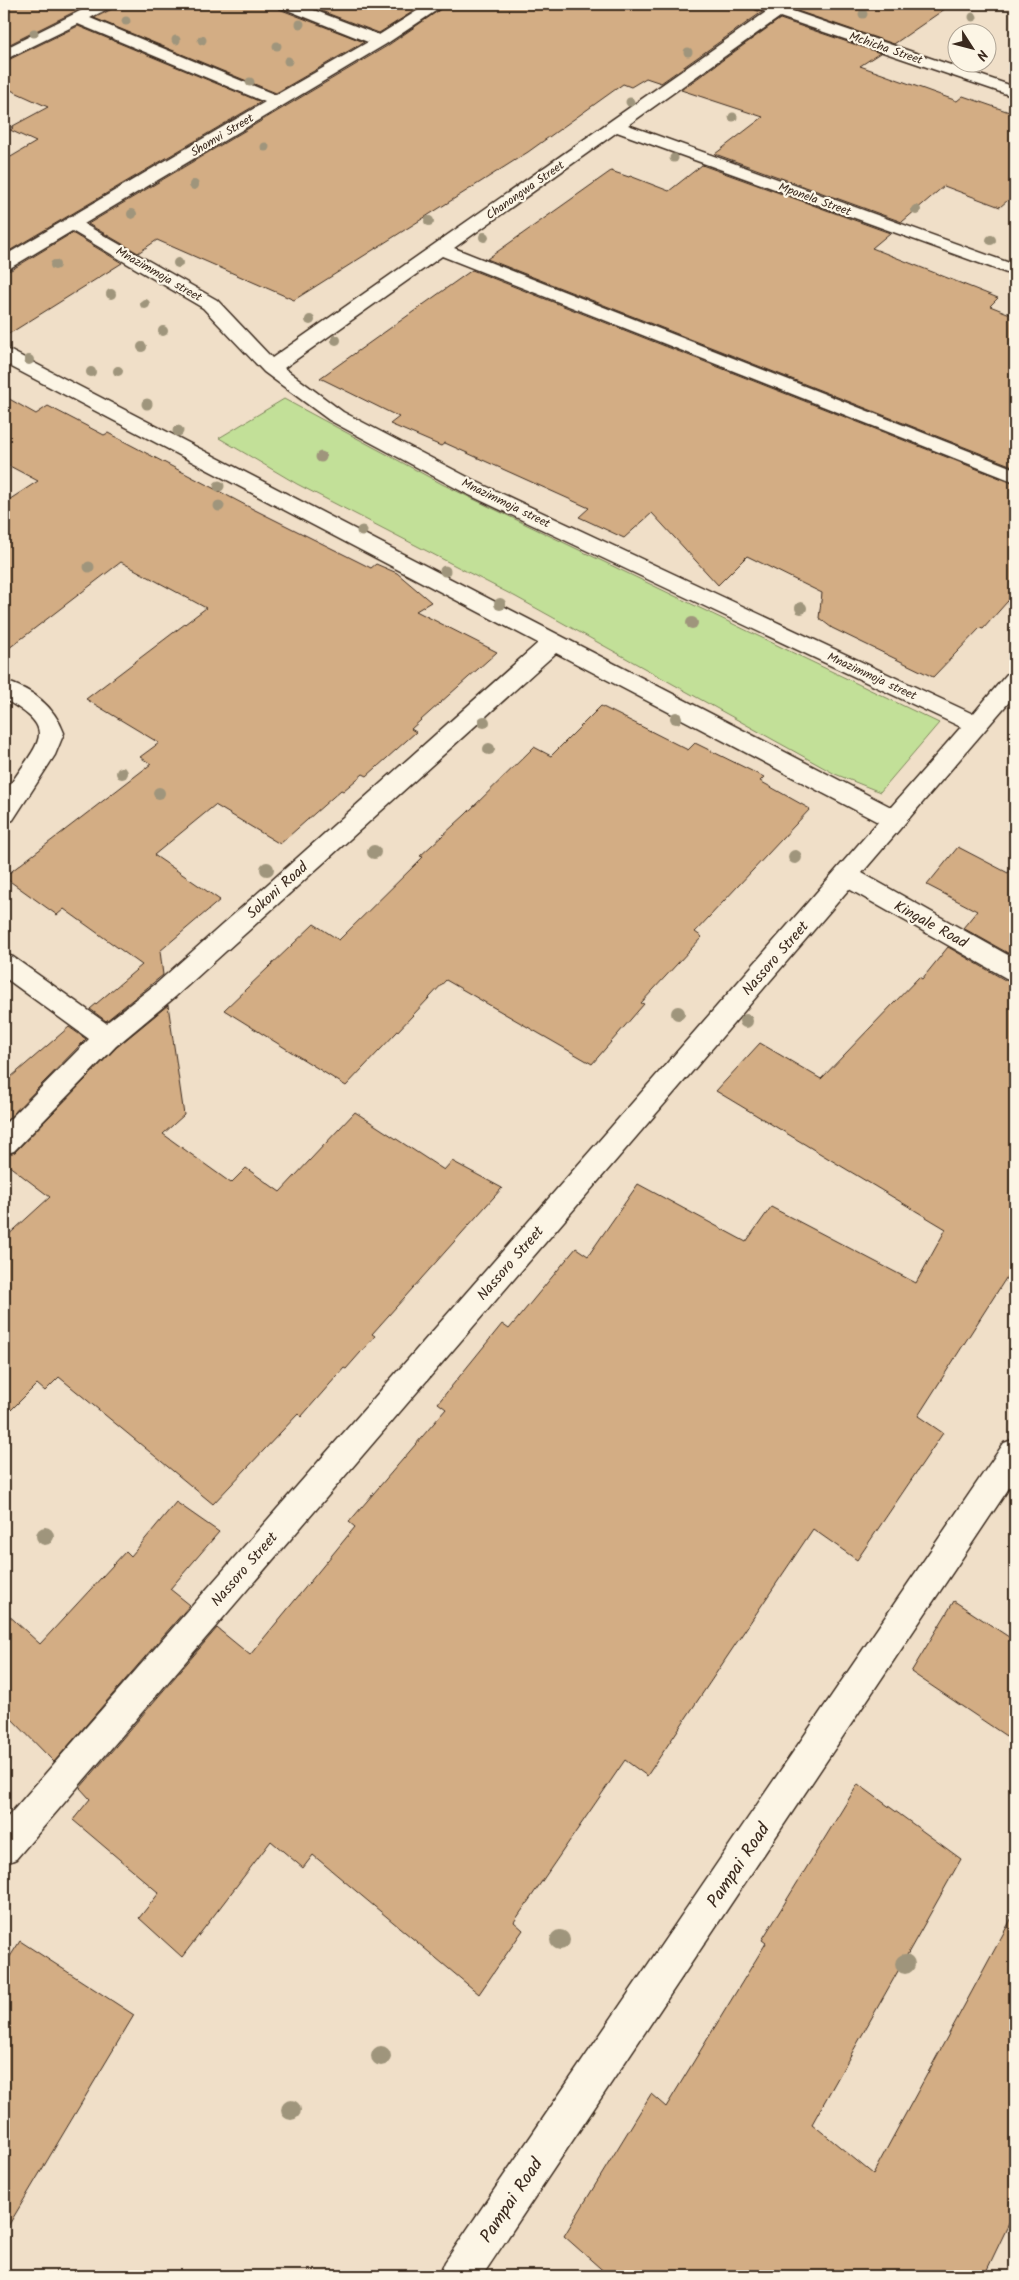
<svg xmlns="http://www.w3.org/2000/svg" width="1019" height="2280" viewBox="0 0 1019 2280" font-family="Kalam,sans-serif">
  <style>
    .green { fill: #c2e098; stroke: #7e855b }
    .building { fill: #d3ad84; stroke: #3b2a1e }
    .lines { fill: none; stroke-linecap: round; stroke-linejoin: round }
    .minor-casing { stroke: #3b2a1e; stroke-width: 3 }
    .minor { fill: #fcf5e5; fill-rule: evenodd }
    .tree { fill: #9f957b }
    .labels { text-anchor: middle; stroke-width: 4.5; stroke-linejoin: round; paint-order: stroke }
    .far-street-label { font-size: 12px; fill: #3b2a1e; stroke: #fcf5e5 }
    .street-label { font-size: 15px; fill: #3b2a1e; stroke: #fcf5e5 }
    .near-street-label { font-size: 18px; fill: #3b2a1e; stroke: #fcf5e5 }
  </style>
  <rect width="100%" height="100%" fill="#f0dfc8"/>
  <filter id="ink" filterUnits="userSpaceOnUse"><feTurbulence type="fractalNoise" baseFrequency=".02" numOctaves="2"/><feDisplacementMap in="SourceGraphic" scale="10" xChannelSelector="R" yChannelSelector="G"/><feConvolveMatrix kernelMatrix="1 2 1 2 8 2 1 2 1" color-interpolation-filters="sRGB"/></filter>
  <g filter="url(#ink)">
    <path class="green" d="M284 399 442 484 939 723 880 792 835 774 516 597 297 484 219 438Z"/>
    <path class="building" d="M4 4H90L4 47Z
      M116 4H275L279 9 364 42 276 93 94 18 112 9Z
      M303 4H425L379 33Z
      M448 4H752L755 10 762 12 661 83 646 78 631 87 623 84 528 152 294 300 157 240 138 253 88 224 387 46Z
      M777 4H952L894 44Z
      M780 19 880 53 860 66 957 101 963 96 1015 114V194L1000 207 944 186 902 222 715 154 763 117 681 90Z
      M78 26 261 102 4 254V161L36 142 10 130 13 128 11 127 48 107 4 87V62Z
      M702 165 890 233 872 248 998 298 990 306 1015 316V467L487 259 611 171 629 177 630 176 669 191Z
      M72 233 122 263 4 337V271L11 270Z
      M472 270 1015 484V593L983 629 980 628 933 677 832 628 819 618 822 593 747 556 718 585 652 513 624 538 579 517 589 508 445 443 441 446 390 424 399 417 320 378Z
      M4 396 36 414 48 406 104 435 108 433 251 508 371 568 376 564 397 573 431 602 416 611 497 652 411 729 416 732 367 776 363 774 343 791 341 790 280 844 215 805 154 855 220 900 160 951 163 975 106 1021 90 1009 142 965 64 909 57 915 4 877 151 764 140 757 159 743 86 699 206 608 121 562 4 652V503L38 481 4 463Z
      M601 706 688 750 695 743 764 777 760 781 810 809 695 932 702 937 641 1003 644 1004 592 1064 446 980 346 1086 224 1010 314 924 339 940 423 857 420 856 465 815 534 747 551 756Z
      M958 847 1008 873 1015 864V957L963 928 977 911 927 885Z
      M948 947 1005 980 1015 983V1264L918 1416 943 1433 857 1560 813 1529 647 1776 625 1760 514 1922 523 1930 479 1994 313 1855 303 1868 271 1841 182 1957 139 1918 159 1893 73 1820 90 1799 80 1788 217 1628 250 1655 355 1527 349 1522 446 1409 438 1403 502 1324 509 1329 576 1248 588 1256 638 1184 746 1242 771 1207 916 1283 946 1229 716 1091 760 1043 821 1079 919 977 922 979Z
      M168 1005 184 1115 163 1134 231 1183 246 1168 280 1192 355 1112 444 1170 452 1161 502 1188 372 1334 375 1336 346 1369 344 1368 301 1417 298 1414 213 1504 59 1377 45 1391 37 1384 4 1417V1239L50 1197 4 1162V1156L15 1152 117 1047Z
      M69 1027 86 1039 4 1123V1083Z
      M176 1502 219 1532 170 1589 190 1605 54 1762 4 1711V1611L40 1644 126 1551 131 1556Z
      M954 1601 1015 1641V1742L911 1672Z
      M858 1784 961 1859 812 2124 873 2174 1015 1912V2211L984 2276H609L564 2236 651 2094 666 2107 766 1943 762 1940Z
      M20 1941 134 2015 4 2233V1966Z"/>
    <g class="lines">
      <g class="minor-casing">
        <path id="minor" d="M94 4H114L111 7 90 18 276 95 368 42 280 7 277 4H298L379 35 428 4H446L386 44 84 224 217 300 272 358 766 12 756 8 754 4H772L1015 87V97L780 17 628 125 1015 265V276L617 132 454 248 1015 469V482L442 256 284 368 343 412 479 483 973 714 1007 674 1015 672V695L862 873 1015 959V981L1006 978 849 889 16 1859 4 1864V1821L878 822 556 653 175 997 116 1046 14 1151 4 1154V1125L89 1039 4 977V954L13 957 106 1023 157 983 538 643 4 363V349L11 351 891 807 961 727 465 493 329 420 264 372 203 308 72 231 10 268 4 269V256L265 102 78 24 4 60V49Z
          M4 681C32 689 54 706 64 733L55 755 13 820 4 823C4 815 2 803 4 796 5 790 11 784 14 779 43 737 55 728 4 699Z
          M1015 1439V1479L482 2276H439L445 2262 1004 1443Z"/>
      </g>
      <use href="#minor" class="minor"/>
    </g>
    <g class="tree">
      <circle cx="863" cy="14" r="4.5"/>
      <circle cx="973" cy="17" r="4.5"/>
      <circle cx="126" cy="21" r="4.5"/>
      <circle cx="300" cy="24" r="4.5"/>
      <circle cx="34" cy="33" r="4.5"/>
      <circle cx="176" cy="40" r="4.5"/>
      <circle cx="202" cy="40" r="4.5"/>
      <circle cx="277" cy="46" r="4.5"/>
      <circle cx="688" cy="52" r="4.5"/>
      <circle cx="288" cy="61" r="4.5"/>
      <circle cx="250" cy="82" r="4.5"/>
      <circle cx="630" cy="102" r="4.5"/>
      <circle cx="733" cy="117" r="4.5"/>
      <circle cx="265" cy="147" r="4.5"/>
      <circle cx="674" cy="158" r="4.5"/>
      <circle cx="194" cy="185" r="5"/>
      <circle cx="916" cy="210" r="5"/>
      <circle cx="132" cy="214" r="5"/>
      <circle cx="429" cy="221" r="5"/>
      <circle cx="484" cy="237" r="5"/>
      <circle cx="991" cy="240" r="5"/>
      <circle cx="178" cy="263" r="5"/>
      <circle cx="55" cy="265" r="5"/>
      <circle cx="111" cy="294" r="5"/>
      <circle cx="145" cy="304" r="5"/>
      <circle cx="310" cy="320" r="5"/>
      <circle cx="163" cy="331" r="5"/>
      <circle cx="336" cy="340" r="5"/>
      <circle cx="142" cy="347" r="5"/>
      <circle cx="29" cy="360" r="5"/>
      <circle cx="118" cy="371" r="5"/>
      <circle cx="91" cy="372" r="5"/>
      <circle cx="147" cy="404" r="5.5"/>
      <circle cx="178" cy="431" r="5.5"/>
      <circle cx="321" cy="457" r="5.5"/>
      <circle cx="219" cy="486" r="5.5"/>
      <circle cx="219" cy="506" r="5.5"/>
      <circle cx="362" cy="531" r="5.5"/>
      <circle cx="89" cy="567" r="5.5"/>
      <circle cx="445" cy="571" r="5.5"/>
      <circle cx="500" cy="604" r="6"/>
      <circle cx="801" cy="608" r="6"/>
      <circle cx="692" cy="623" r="6"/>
      <circle cx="676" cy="718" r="6"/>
      <circle cx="484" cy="722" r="6"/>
      <circle cx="489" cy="749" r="6"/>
      <circle cx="122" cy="773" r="6"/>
      <circle cx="159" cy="793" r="6"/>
      <circle cx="374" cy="852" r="7"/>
      <circle cx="795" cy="857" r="7"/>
      <circle cx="267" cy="869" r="7"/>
      <circle cx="678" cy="1013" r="7"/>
      <circle cx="746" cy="1021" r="7"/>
      <circle cx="45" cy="1536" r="9"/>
      <circle cx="560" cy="1940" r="10"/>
      <circle cx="905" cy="1964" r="10"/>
      <circle cx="381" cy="2056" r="10"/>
      <circle cx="291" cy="2110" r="10"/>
    </g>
  </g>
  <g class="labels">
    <g class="far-street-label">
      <text transform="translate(886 48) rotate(19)" y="4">Mchicha Street</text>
      <text transform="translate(222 135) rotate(-31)" y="4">Shomvi Street</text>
      <text transform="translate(525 190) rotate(-35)" y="4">Chanongwa Street</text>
      <text transform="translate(815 199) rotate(20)" y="4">Mponela Street</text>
      <text transform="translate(159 274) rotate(30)" y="4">Mnazimmoja street</text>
      <text transform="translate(506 503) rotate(26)" y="4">Mnazimmoja street</text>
      <text transform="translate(872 676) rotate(25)" y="4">Mnazimmoja street</text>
    </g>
    <g class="street-label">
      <text transform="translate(277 890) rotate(-42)" y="5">Sokoni Road</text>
      <text transform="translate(931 924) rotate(29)" y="5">Kingale Road</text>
      <text transform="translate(775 958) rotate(-49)" y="5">Nassoro Street</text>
      <text transform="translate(510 1263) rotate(-49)" y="5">Nassoro Street</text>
      <text transform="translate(244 1569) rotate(-49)" y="5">Nassoro Street</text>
    </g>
    <g class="near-street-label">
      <text transform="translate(738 1865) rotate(-56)" y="6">Pampai Road</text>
      <text transform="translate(511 2200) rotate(-56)" y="6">Pampai Road</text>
    </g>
  </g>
  <rect width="1019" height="2280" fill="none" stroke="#fcf5e5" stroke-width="20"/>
  <rect x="10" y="10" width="999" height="2260" fill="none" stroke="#3b2a1e" stroke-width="2" filter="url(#ink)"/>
  <g transform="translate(972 48) rotate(126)"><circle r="24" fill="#fcf5e5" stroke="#afa495"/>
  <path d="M0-4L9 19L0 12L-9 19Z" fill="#3b2a1e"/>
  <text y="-8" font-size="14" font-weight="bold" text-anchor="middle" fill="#3b2a1e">N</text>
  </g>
</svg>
